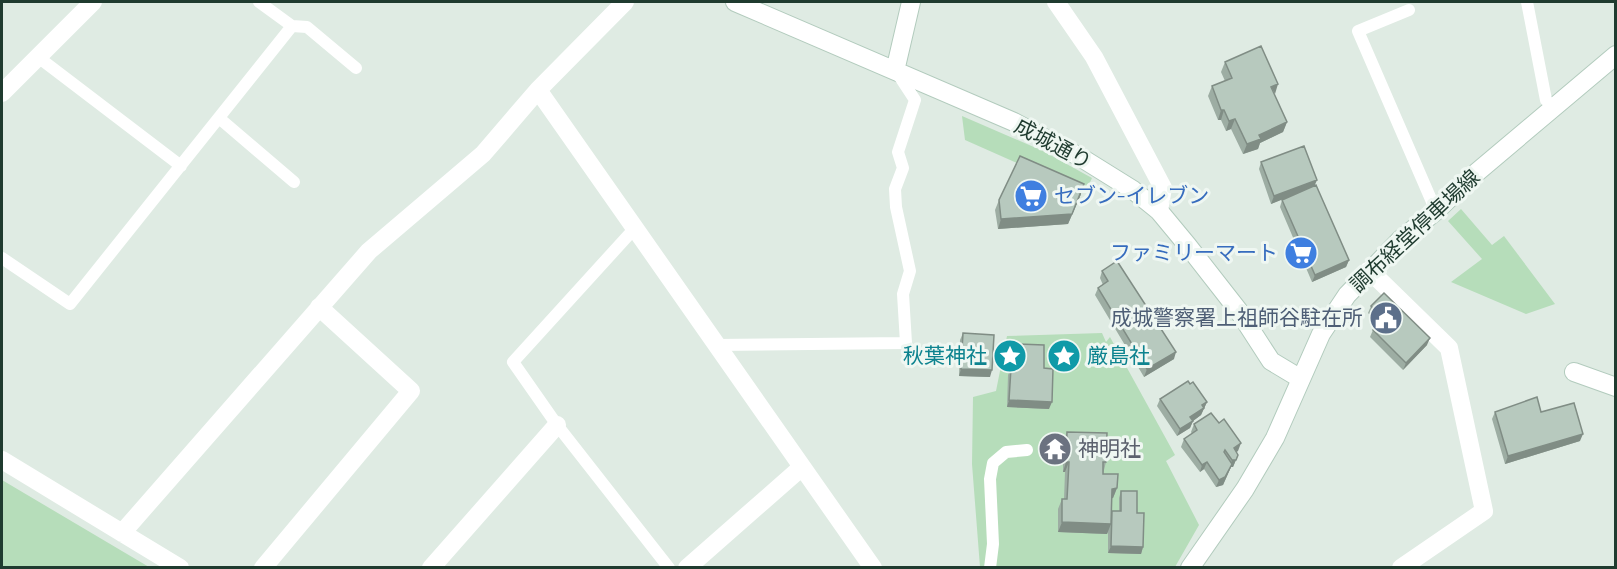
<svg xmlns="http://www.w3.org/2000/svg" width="1617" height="569" viewBox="0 0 1617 569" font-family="Barlow,'Noto Sans JP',sans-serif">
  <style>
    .green { fill: #b6ddba }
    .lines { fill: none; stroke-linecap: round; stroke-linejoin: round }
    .secondary-casing { stroke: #b2cbbd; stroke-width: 20 }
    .lane { stroke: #fff; stroke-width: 12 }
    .street { stroke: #fff; stroke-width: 18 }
    .secondary { stroke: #fff; stroke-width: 18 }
    .wall { fill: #9dada3 }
    .shaded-wall { fill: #808d85 }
    .building { fill: #b7c9be; stroke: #808d85; stroke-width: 1.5 }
    .labels { text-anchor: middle; stroke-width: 6; stroke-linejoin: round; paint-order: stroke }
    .street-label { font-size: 21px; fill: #1f3b2f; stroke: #eff7f2 }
    .shop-label { font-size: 21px; fill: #366cbe; stroke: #eff7f2; text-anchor: start }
    .service-label { font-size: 21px; fill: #4e5e75; stroke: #eff7f2; text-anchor: end }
    .culture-label { font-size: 21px; fill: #0d838f; stroke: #eff7f2; text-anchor: end }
    .worship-label { font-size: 21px; fill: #5b616d; stroke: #eff7f2; text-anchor: start }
  </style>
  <rect width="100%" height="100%" fill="#dfebe3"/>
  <path class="green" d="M962 116 1043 151 1092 178 1085 193 965 140Z
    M1461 209 1492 245 1504 236 1555 304 1526 314 1451 282 1482 259 1448 221Z
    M1102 333 1106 342 1110 337 1175 455 1166 461 1199 525 1175 567H980L972 464 973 397 996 391 1007 336Z
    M2 480 149 567H2Z"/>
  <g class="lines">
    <g class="secondary-casing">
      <path id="secondary" d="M735 2 1014 122 1080 157 1133 190 1159 211 1188 246 1238 310 1271 361 1301 379
        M895 71 911 2
        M1574 372 1616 387
        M1190 568 1245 489 1275 438 1321 334 1347 295 1401 239 1436 211 1476 173 1616 55"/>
    </g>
    <path class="lane" d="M1527 2 1546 100 1554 108
      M1409 10 1358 31 1436 211
      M292 26 307 27 356 68
      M38 57 181 166
      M219 118 294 182
      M634 229 513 362 557 425 669 568
      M2 258 70 304 292 26 259 2
      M716 345 906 343 903 294 910 271 896 207 895 189 903 168 898 152 915 100 896 71
      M990 568 993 544 990 479 993 463 1006 452 1027 450"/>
    <path class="street" d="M1056 2 1094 57 1163 188 1159 211
      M538 90 873 568
      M2 93 93 2
      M1369 270 1449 348 1484 511 1401 568
      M2 460 180 568
      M122 533 369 251 483 154 538 90 625 2
      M263 568 411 391 319 307
      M431 568 557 425
      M687 568 802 467"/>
    <use href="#secondary" class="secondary"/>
  </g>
  <path class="wall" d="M1225 62 1274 95 1287 122 1283 132 1260 143 1258 149 1243 154 1231 129 1226 131 1221 120H1218L1208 96 1212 86 1225 81 1221 72Z
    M1261 162 1315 185 1349 260 1346 267 1312 282 1280 207 1282 200 1287 197 1271 204 1259 169Z
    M1081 194 1068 224 998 229 995 210 999 200Z
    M1102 271 1174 359 1144 377 1095 295 1098 288 1103 285 1100 278Z
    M1371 306 1427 345 1403 370 1370 337 1373 330 1379 324 1368 313Z
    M963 333 990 377 959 376 960 340Z
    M1018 344 1044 368 1049 409 1007 407 1008 375 1011 368H1015L1016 351Z
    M1190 384 1207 402 1201 415 1193 421 1190 428 1177 436 1157 406 1160 399Z
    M1495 412H1541L1580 441 1505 464 1492 419Z
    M1194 424 1238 451 1236 452 1238 455 1233 467H1231L1223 485 1216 487 1204 469 1200 472 1181 447 1184 439 1192 434 1191 432Z
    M1067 432 1106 462 1103 474 1117 488 1113 498H1112V511H1119V498L1121 491 1137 513 1143 547 1141 554 1108 553V532L1107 534 1058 532V509L1062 499H1064L1065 472H1063V442Z"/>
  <path class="shaded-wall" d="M1278 84 1275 94 1271 87Z
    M1221 110H1224L1221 120H1218Z
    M1235 119 1231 129 1226 131 1229 121Z
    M1287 122 1283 132 1260 143 1258 149 1243 154 1247 144 1259 135Z
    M1317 180 1314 187 1271 204 1274 196Z
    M1081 194 1068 224 998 229 1001 219Z
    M1349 260 1346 267 1312 282 1315 275Z
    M1430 338 1427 345 1403 370 1406 363Z
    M1176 352 1174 359 1144 377 1147 369Z
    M961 369 992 370 990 377 959 376Z
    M1009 400 1052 402 1049 409 1007 407Z
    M1207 402 1201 415 1193 421 1190 428 1177 436 1180 429 1190 417Z
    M1583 434 1580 441 1505 464 1508 456Z
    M1241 443 1238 451 1231 455 1234 448Z
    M1238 455 1233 467H1231L1223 485 1216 487 1219 480 1230 467 1232 460Z
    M1066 462H1069L1065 472H1063Z
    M1207 462 1204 469 1200 472 1202 465Z
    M1117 488 1113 498 1109 499 1112 489Z
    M1062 522 1111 524 1107 534 1058 532Z
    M1111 546 1143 547 1141 554 1108 553Z"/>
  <path class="building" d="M1261 46 1278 84 1271 87 1287 122 1259 135 1261 139 1247 144 1235 119 1229 121 1224 110H1221L1212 86 1232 78 1225 62Z
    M1304 146 1317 180 1274 196 1261 162Z
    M1020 156 1084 184 1072 214 1001 219 999 200Z
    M1316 185 1349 260 1315 275 1282 200Z
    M1117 261 1176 352 1147 369 1098 288 1108 281 1102 271Z
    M1384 293 1430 338 1406 363 1373 330 1383 319 1371 306Z
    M963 333 994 335 992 370 961 369Z
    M1018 344 1044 345V368L1053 369 1052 402 1009 400 1011 368H1017Z
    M1188 381 1190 384 1193 382 1207 402 1202 405 1204 408 1190 417 1193 421 1180 429 1160 399Z
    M1537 397 1541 412 1574 403 1583 434 1508 456 1495 412Z
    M1211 413 1219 423 1224 419 1241 443 1234 448 1238 455 1236 460H1232L1225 450 1224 452 1232 464 1225 477 1219 480 1207 462 1202 465 1184 439 1197 430 1194 424Z
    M1067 432 1107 433 1106 462H1103V474H1118L1117 488 1112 489 1111 524 1062 522V499H1067L1069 462H1066Z
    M1121 491H1137V513H1144L1143 547 1111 546 1112 511H1121Z"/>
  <defs>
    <g id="supermarket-disc" transform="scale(1.725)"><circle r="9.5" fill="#3f7fe0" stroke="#eff7f2"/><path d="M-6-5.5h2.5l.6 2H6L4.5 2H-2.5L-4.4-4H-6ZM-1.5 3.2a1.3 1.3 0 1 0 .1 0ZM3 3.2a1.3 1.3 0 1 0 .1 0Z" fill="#fff"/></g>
    <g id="civic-disc" transform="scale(1.725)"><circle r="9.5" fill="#5c6f8a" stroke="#eff7f2"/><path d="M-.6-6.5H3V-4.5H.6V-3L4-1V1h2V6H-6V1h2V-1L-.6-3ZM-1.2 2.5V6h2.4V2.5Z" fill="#fff"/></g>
    <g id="sight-disc" transform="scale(1.725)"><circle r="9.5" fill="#0f9aa8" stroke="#eff7f2"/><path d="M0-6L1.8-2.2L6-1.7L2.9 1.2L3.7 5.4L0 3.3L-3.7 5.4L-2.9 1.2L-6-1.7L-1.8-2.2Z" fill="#fff"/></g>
    <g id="temple-disc" transform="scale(1.725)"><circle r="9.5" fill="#6b7280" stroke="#eff7f2"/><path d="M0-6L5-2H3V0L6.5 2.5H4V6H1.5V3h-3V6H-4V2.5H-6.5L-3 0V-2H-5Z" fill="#fff"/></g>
  </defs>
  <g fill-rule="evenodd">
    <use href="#supermarket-disc" x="1031" y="196"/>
    <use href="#supermarket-disc" x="1301" y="253"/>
    <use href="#civic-disc" x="1386" y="318"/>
    <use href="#sight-disc" x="1010" y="356"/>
    <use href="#sight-disc" x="1064" y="356"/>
    <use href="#temple-disc" x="1055" y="449"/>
  </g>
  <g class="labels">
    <g class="street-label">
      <text transform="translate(1053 144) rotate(28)" y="7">成城通り</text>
      <text transform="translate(1415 231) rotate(-43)" y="7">調布経堂停車場線</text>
    </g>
    <g class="shop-label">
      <text x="1054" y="203">セブン-イレブン</text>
      <text x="1278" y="260" text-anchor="end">ファミリーマート</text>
    </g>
    <g class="service-label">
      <text x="1363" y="325">成城警察署上祖師谷駐在所</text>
    </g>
    <g class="culture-label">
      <text x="987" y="363">秋葉神社</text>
      <text x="1087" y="363" text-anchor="start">厳島社</text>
    </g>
    <g class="worship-label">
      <text x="1078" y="456">神明社</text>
    </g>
  </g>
  <rect width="1617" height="569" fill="none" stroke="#1f3b2f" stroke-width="6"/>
</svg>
